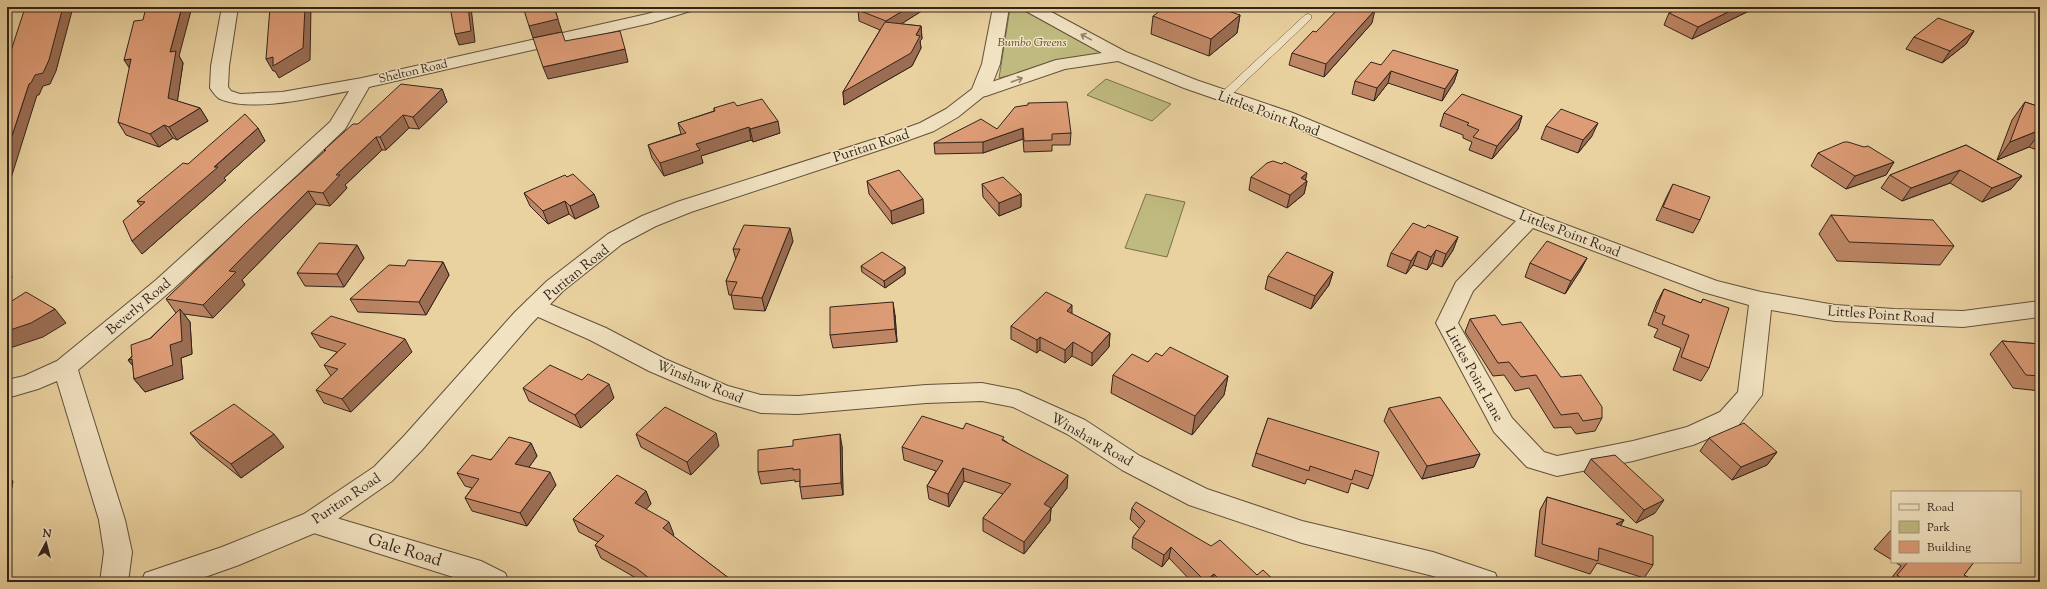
<svg xmlns="http://www.w3.org/2000/svg" width="2047" height="589" viewBox="0 0 2047 589" font-family="'Sorts Mill Goudy',serif">
  <style>
    .green { fill: #bfba7f; stroke: #796f4d }
    .lines { fill: none; stroke-linecap: round; stroke-linejoin: round }
    .service-casing { stroke: #61503c; stroke-width: 1 }
    .minor-casing { stroke: #61503c; stroke-width: 2 }
    .tertiary-casing { stroke: #61503c; stroke-width: 2 }
    .service { fill: #f1e2c1; fill-rule: evenodd }
    .minor { fill: #f1e2c1; fill-rule: evenodd }
    .tertiary { fill: #f1e2c1; fill-rule: evenodd }
    .wall { fill: #be8665; stroke: #33241b }
    .shaded-wall { fill: #9b6d53; stroke: #33241b }
    .building { fill: #dd9c76; stroke: #33241b }
    .oneway { stroke: #92836e }
    .labels { text-anchor: middle; stroke-width: 3; stroke-linejoin: round; paint-order: stroke }
    .far-park-label { font-size: 12px; font-style: italic; fill: #564a34; stroke: #f1e2c1 }
    .far-street-label { font-size: 12px; fill: #33241b; stroke: #f1e2c1 }
    .street-label { font-size: 14px; fill: #33241b; stroke: #f1e2c1 }
    .near-street-label { font-size: 17px; fill: #33241b; stroke: #f1e2c1 }
  </style>
  <rect width="100%" height="100%" fill="#ead2a0"/>
  <filter id="stains"><feTurbulence type="fractalNoise" baseFrequency=".005" numOctaves="4"/><feColorMatrix values="0 0 0 0 .2 0 0 0 0 .09 0 0 0 0 .02 0 0 0 .5 -.17"/></filter>
  <radialGradient id="worn" r=".72"><stop offset=".6" stop-color="#630" stop-opacity="0"/><stop offset="1" stop-color="#630" stop-opacity=".3"/></radialGradient>
  <path class="green" d="M1010 8 1032 11 1105 52 999 78Z
    M1106 79 1171 104 1152 121 1087 95Z
    M1146 194 1185 202 1167 257 1125 248Z"/>
  <g class="lines">
    <g class="service-casing">
      <path id="service" d="M1308 14 1311 15V19L1228 98H1220L1219 96 1220 94 1305 15Z"/>
    </g>
    <g class="minor-casing">
      <path id="minor" d="M222 7H238L229 66 228 87 231 91 240 94 282 92 362 78 647 14 671 7H696L694 10 651 23 369 87 345 129 297 175 172 290 78 370 125 520 132 552 128 582H100L104 552 99 520 57 381 38 389 7 398V380L24 376 57 361 156 280 330 122 349 91C314 97 253 113 220 99 216 97 213 92 210 88L211 66Z
        M1022 7H1042L1126 52 1196 80 1293 113 1537 214 1717 281 1761 292 1835 305 1894 309 1963 311 2040 301V317L1963 327 1835 321 1771 310 1762 395 1738 426 1693 445 1633 461 1557 476 1527 467 1494 432 1436 323 1456 282 1516 221 1279 121 1184 88 1118 61 1065 69 986 96 980 97 974 96 971 92 974 88 1056 60 1102 53 1024 10ZM1533 228 1703 292 1749 305 1738 392 1720 412 1687 427 1633 441 1557 456 1544 452 1512 418 1458 323 1473 291Z
        M535 298 606 328 665 359 728 386 761 395 798 396 926 385 982 383 1018 390 1085 420 1140 456 1207 489 1302 521 1433 552 1495 573 1499 582H1450L1433 576 1302 543 1189 505 1122 470 1067 434 1013 407 982 401 926 403 798 414 761 413 714 399 649 371 590 340 527 312 524 306 527 300Z
        M313 511 481 561 505 573 509 582H469L304 530 300 522 304 514Z"/>
    </g>
    <g class="tertiary-casing">
      <path id="tertiary" d="M993 7H1009L1000 64 989 92 958 117 934 131 898 144 691 212 656 226 622 244 563 291 531 324 422 450 392 481 322 530 239 565 191 582H141L145 573 222 547 304 514 374 467 404 436 515 312 547 281 608 234 642 216 677 202 884 136 920 123 946 109 972 89 982 64Z"/>
    </g>
    <use href="#service" class="service"/>
    <use href="#minor" class="minor"/>
    <use href="#tertiary" class="tertiary"/>
  </g>
  <path class="wall" d="M863 7H928L901 24 921 26 922 39 920 41 921 48 912 66 844 105 843 92 880 30 859 21 858 10Z
    M1489 7H1500V9Z
    M1757 7 1692 39 1664 25 1669 13Z
    M1240 15 1237 33 1209 56 1151 34 1153 16Z
    M1372 23 1324 77 1289 65 1292 53 1316 32Z
    M1974 31 1966 44 1942 63 1906 49 1914 37Z
    M179 56 183 63 177 101 200 108 208 121 177 140 173 138 159 147 126 135 118 122Z
    M1381 65 1458 70 1454 82 1442 101 1388 83 1374 101 1352 94 1355 81Z
    M442 89 447 102 419 129 409 128 386 150H382L345 185 347 188 330 206 316 204 242 280 245 285 213 318 184 314 190 322 192 354 181 358 183 379 145 392 134 379 133 366 128 360 176 313 166 299 325 151 324 150 358 124Z
    M2025 102 2040 107V151L2029 147 1997 160 2012 120Z
    M737 106 780 133 753 142 751 140 701 156 703 163 664 176 652 158 648 145 681 134 678 123 714 111V108Z
    M1444 113 1522 116 1518 129 1492 159 1469 150 1472 142 1463 138V135L1440 126Z
    M1546 126 1592 136 1578 153 1541 139Z
    M258 128 265 141 224 178 226 180 142 254 141 206 137 201 188 164Z
    M997 129 1071 133 1070 145H1052V151L1024 152 1023 139 983 153 935 154 934 143Z
    M1966 145 2022 176 2011 189 1982 202 1950 183 1902 201 1881 188 1890 175Z
    M1818 153 1894 162 1886 175 1846 189 1811 166Z
    M567 177 594 194 599 207 575 219 569 214 548 224 530 206 524 193Z
    M1251 177 1306 180 1307 181 1304 194 1287 208 1249 190Z
    M867 181 924 213 892 224 869 194Z
    M982 184 1021 194V207L999 216 983 197Z
    M1673 184 1700 220 1693 233 1656 220 1666 198Z
    M1831 215 1954 246 1940 265 1837 261 1819 234Z
    M1425 228 1458 237 1453 250 1442 267 1432 263 1427 270 1413 265 1406 274 1387 266 1391 253Z
    M793 241 765 311 734 309 731 295H729L726 281 736 260 733 249Z
    M357 245 364 258 344 287 305 286 297 273Z
    M1587 258 1580 271 1565 294 1525 277 1530 263Z
    M443 262 449 275 426 315 358 312 350 299 405 266Z
    M861 266 905 267V274L885 288 862 272Z
    M1333 272 1329 285 1311 309 1265 289 1268 276Z
    M1664 289 1701 303 1703 299 1709 368 1701 381 1673 370 1681 348 1654 337 1658 329 1648 325 1657 302Z
    M1072 314 1110 333 1109 347 1092 366 1072 356 1065 363 1040 350 1037 353 1011 339V326Z
    M895 315 897 342 833 348 830 335Z
    M1470 319 1502 325 1561 377 1602 418 1595 431 1576 434 1571 427 1554 428 1529 388 1515 391 1504 375 1493 376 1465 332Z
    M311 333 412 352 351 412 324 403 316 390 331 376 324 365 337 352 320 347Z
    M2002 341 2040 344V391L2013 388 1990 354Z
    M1162 356 1228 376 1224 395 1192 435 1111 393 1113 375Z
    M523 388 614 398 581 428 529 401Z
    M1389 408 1480 454 1474 467 1422 479 1384 421Z
    M1268 418 1373 476 1368 489 1351 483 1348 493 1307 479 1305 484 1252 466 1256 453Z
    M963 429 1004 440 1067 488 1051 509 1050 521 1024 554 983 531V518L1003 494 964 481 949 507 929 499 927 486 936 471 904 460 902 447Z
    M190 433 284 447 241 478 201 446Z
    M636 434 719 446 691 475 641 447Z
    M1709 438 1777 452 1767 465 1732 480 1700 451Z
    M531 443 537 456 529 467 556 485 527 526 472 511 465 498 472 488 465 486 457 473Z
    M842 446 843 495 802 499 800 487V481L795 482V480L761 484 758 472Z
    M1591 459 1655 513 1636 523 1584 472Z
    M646 491 651 504 646 509 674 535 673 536 734 582H643L601 558 595 545 598 542 579 532 573 519Z
    M1547 497 1624 520 1620 526 1653 565 1644 578 1597 563 1590 574 1535 556 1540 510Z
    M1132 508 1257 575 1276 582H1192L1169 558 1162 567 1132 548 1133 537 1140 529 1130 519Z
    M1892 529V560L1874 549Z
    M1895 562H1974L1964 575 1976 582H1888L1901 566Z"/>
  <path class="shaded-wall" d="M63 7H81L80 10 72 11 56 71 50 84 43 86 39 95H37L7 191V151L29 84Z
    M182 7H192L179 56 183 63 176 111 168 98 170 52Z
    M305 7H311L310 60 279 78 275 71H273L266 59Z
    M468 7H471L475 42 459 45 455 34Z
    M554 7 562 32 533 38 529 26Z
    M909 7H928L887 33 886 21Z
    M1738 7H1757L1692 39 1698 27Z
    M1375 10 1372 23 1324 77 1326 64Z
    M1240 15 1237 33 1209 56 1211 39Z
    M921 26 922 39 920 41 921 48 912 66 844 105 843 92 916 35Z
    M1974 31 1966 44 1942 63 1950 51Z
    M625 49 628 62 548 79 543 67Z
    M131 59 132 72 124 60Z
    M11 62 15 74 7 63Z
    M1458 70 1454 82 1442 101 1445 89Z
    M1391 71 1388 83 1374 101 1377 88Z
    M442 89 447 102 419 129 413 117Z
    M200 108 208 121 177 140 169 127Z
    M403 115 409 128 386 150 380 137Z
    M1522 116 1518 129 1492 159 1497 146Z
    M778 121 780 133 753 142 750 129Z
    M1598 123 1592 136 1578 153 1583 140Z
    M164 125 173 138 159 147 150 134Z
    M749 127 751 140 701 156 703 163 664 176 660 163 696 144Z
    M258 128 265 141 224 178 226 180 142 254 132 241Z
    M1023 128V139L983 153V142Z
    M2040 130V133L2029 147 1997 160 2010 142Z
    M376 137 382 150 345 185 347 188 330 206 323 193 336 175Z
    M1894 162 1886 175 1846 189 1855 176Z
    M1960 170 1950 183 1902 201 1911 188Z
    M1307 173 1305 183 1307 181 1304 194 1287 208 1290 195 1301 178Z
    M2022 176 2011 189 1982 202 1992 188Z
    M308 191 316 204 242 280 245 285 213 318 203 305 229 271Z
    M7 193 10 197 8 245 12 278 7 279Z
    M594 194 599 207 575 219 570 206Z
    M1021 194V207L999 216V203Z
    M923 199 924 213 892 224 891 211Z
    M565 201 569 214 548 224 543 211Z
    M790 228 793 241 765 311 762 298Z
    M1458 237 1453 250 1442 267 1446 254Z
    M357 245 364 258 344 287 337 274Z
    M1436 250 1432 263 1427 270 1431 257Z
    M1418 251 1413 265 1406 274 1411 261Z
    M1587 258 1580 271 1565 294 1571 281Z
    M443 262 449 275 426 315 419 302Z
    M905 267V274L885 288 884 281Z
    M1333 272 1329 285 1311 309 1315 296Z
    M893 302 895 315 897 342 895 329Z
    M1072 305V319L1067 311Z
    M55 309 66 323 43 337 10 348 7 345V331Z
    M180 309 190 322 192 354 181 358 183 379 145 392 134 379 170 345Z
    M1110 333 1109 347 1092 366V353Z
    M1040 337V350L1037 353V340Z
    M405 339 412 352 351 412 342 399Z
    M1073 342 1072 356 1065 363V350Z
    M132 359 139 373 128 360Z
    M1228 376 1224 395 1192 435 1195 416Z
    M609 384 614 398 581 428 575 415Z
    M716 433 719 446 691 475 687 462Z
    M274 434 284 447 241 478 231 464Z
    M840 434 842 446 843 495 841 483Z
    M531 443 537 456 522 477 515 464Z
    M1777 452 1767 465 1732 480 1741 467Z
    M1480 454 1474 467 1422 479 1427 466Z
    M963 468 964 481 949 507 948 494Z
    M550 472 556 485 527 526 520 513Z
    M1068 475 1067 488 1051 509 1050 521 1024 554V542L1044 504Z
    M7 476 13 481 7 516Z
    M646 491 651 504 640 516 635 503Z
    M1664 500 1655 513 1636 523 1644 510Z
    M1624 520 1616 533V524Z
    M669 522 674 535 668 541 663 528Z
    M1171 547 1169 558 1162 567 1164 555Z
    M1214 574 1212 582H1204L1205 581Z"/>
  <path class="building" d="M26 7H63L49 60 43 73 35 75 31 83 29 84 7 151V71L11 62 7 63 23 14Z
    M146 7H182L170 52 176 51 168 98 200 108 169 127 164 125 150 134 118 122 131 59 124 60 134 21 143 20Z
    M270 7H305L303 48 273 66V57L266 59Z
    M450 7H468L471 31 455 34Z
    M523 7H554L558 19 529 26Z
    M863 7H909L886 21 858 10Z
    M1165 7H1216L1240 15 1211 39 1153 16Z
    M1340 7H1364L1375 10 1326 64 1292 53 1313 31 1316 32Z
    M1683 7H1738L1698 27 1669 13Z
    M1938 18 1974 31 1950 51 1914 37Z
    M885 22 921 26 916 35 920 36 911 53 843 92Z
    M620 31 625 49 543 67 533 38 562 32 565 41Z
    M1393 50 1458 70 1445 89 1391 71 1377 88 1355 81 1371 62 1381 65Z
    M401 84 442 89 413 117 403 115 380 137H376L336 175H340L323 193 308 191 229 271 236 272 203 305 166 299 246 222 326 150H324L353 124H358Z
    M1462 94 1522 116 1497 146 1473 137 1479 130 1467 125 1469 123 1444 113Z
    M762 99 778 121 750 129 749 127 696 144 700 150 660 163 648 145 686 133 678 123 715 111 714 108 734 102 737 106Z
    M1067 102 1071 133 1052 134V140L1024 141 1023 128 983 142 934 143 981 119 997 129 1015 107 1028 105V103Z
    M2025 102 2040 107V130L2010 142Z
    M1561 109 1598 123 1583 140 1546 126Z
    M245 114 258 128 214 167H218L132 241 123 221 145 202 137 201 183 163 188 164Z
    M1844 142H1848L1864 147 1868 146 1894 162 1855 176 1818 153Z
    M1966 145 2022 176 1992 188 1960 170 1911 188 1890 175Z
    M1273 161 1282 164 1284 162 1307 173 1301 178 1307 181 1290 195 1251 177 1267 163Z
    M899 170 923 199 891 211 867 181Z
    M573 174 594 194 570 206 565 201 543 211 524 193 565 175 567 177Z
    M1003 177 1021 194 999 203 982 184Z
    M1673 184 1710 197 1700 220 1663 207Z
    M1831 215 1933 220 1954 246 1849 242Z
    M1413 223 1425 228 1428 225 1458 237 1446 254 1436 250 1431 257 1418 251 1411 261 1391 253Z
    M744 225 790 228 762 298 731 295 737 282 726 281 740 249H733Z
    M1547 241 1587 258 1571 281 1530 263Z
    M319 243 357 245 337 274 297 273Z
    M882 252 905 267 884 281 861 266Z
    M1287 252 1333 272 1315 296 1268 276Z
    M408 260 443 262 419 302 350 299 389 265 405 266Z
    M1664 289 1701 303 1703 299 1729 308 1709 368 1681 357 1689 335 1662 324 1665 316 1655 312Z
    M26 292 55 309 31 323 7 331V304Z
    M1046 292 1072 305 1067 311 1110 333 1092 353 1073 342 1065 350 1040 337 1037 340 1011 326Z
    M893 302 895 329 830 335V307Z
    M180 309 182 341 170 345 173 365 134 379 132 359 128 360 132 357 131 345 151 338Z
    M1495 315 1502 325 1521 322 1561 377 1581 375 1602 407V418L1583 421 1578 413 1561 415 1536 375 1521 377 1509 362 1498 363 1470 319Z
    M331 316 405 339 342 399 316 390 338 369 324 365 346 344 311 333Z
    M2002 341 2040 344V376L2026 375Z
    M1170 347 1228 376 1195 416 1113 375 1132 354 1148 362 1156 353 1162 356Z
    M550 365 582 380 588 374 609 384 575 415 523 388Z
    M1440 397 1480 454 1427 466 1389 408Z
    M234 404 274 434 231 464 190 433Z
    M665 407 716 433 687 462 636 434Z
    M922 416 963 429 966 423 1004 437 1002 440 1068 475 1044 504 1051 508 1024 542 983 518 1011 484 963 468 948 494 927 486 943 461 902 447Z
    M1268 418 1379 452 1373 476 1355 470 1352 480 1310 466 1309 471 1256 453Z
    M1744 423 1777 452 1741 467 1709 438Z
    M840 434 841 483 800 487V469L793 470V468L758 472V450L793 446V440Z
    M509 437 531 443 515 464 550 472 520 513 465 498 479 479 457 473 472 455 491 460Z
    M1615 455 1664 500 1644 510 1591 459Z
    M617 475 646 491 635 503 669 522 663 528 734 582H654L636 568 595 545 604 536 573 519Z
    M1547 497 1624 520 1616 524 1653 536V565L1599 548 1598 561 1542 544Z
    M1136 502 1211 546 1220 540 1257 575 1263 570 1276 582H1222L1214 574 1205 581 1171 547 1164 555 1133 537 1145 521 1132 508Z
    M1908 562H1974L1964 575 1976 582H1907L1897 575Z"/>
  <defs><path id="oneway-shaft" d="M-6 0H5M1.5-3L5.5 0L1.5 3" fill="none" stroke-width="1.6" stroke-linecap="round" stroke-linejoin="round"/></defs>
  <g class="oneway">
    <use href="#oneway-shaft" transform="translate(1086 37) rotate(-152)"/>
    <use href="#oneway-shaft" transform="translate(1017 80) rotate(-20)"/>
  </g>
  <g class="labels">
    <g class="far-park-label">
      <text x="1032" y="46">Bumbo Greens</text>
    </g>
    <g class="far-street-label">
      <text transform="translate(413 71) rotate(-13)" y="4">Shelton Road</text>
    </g>
    <g class="street-label">
      <text transform="translate(1269 113) rotate(20)" y="5">Littles Point Road</text>
      <text transform="translate(871 145) rotate(-18)" y="5">Puritan Road</text>
      <text transform="translate(1570 233) rotate(21)" y="5">Littles Point Road</text>
      <text transform="translate(576 272) rotate(-39)" y="5">Puritan Road</text>
      <text transform="translate(138 306) rotate(-40)" y="5">Beverly Road</text>
      <text transform="translate(1881 314) rotate(4)" y="5">Littles Point Road</text>
      <text transform="translate(1475 374) rotate(61)" y="5">Littles Point Lane</text>
      <text transform="translate(700 381) rotate(22)" y="5">Winshaw Road</text>
      <text transform="translate(1092 439) rotate(30)" y="5">Winshaw Road</text>
      <text transform="translate(346 498) rotate(-34)" y="5">Puritan Road</text>
    </g>
    <g class="near-street-label">
      <text transform="translate(405 549) rotate(17)" y="6">Gale Road</text>
    </g>
  </g>
  <rect width="2047" height="589" fill="none" stroke="#ead2a0" stroke-width="24"/>
  <rect x="8" y="8" width="2031" height="573" fill="none" stroke="#33241b" stroke-width="2"/>
  <rect x="12" y="12" width="2023" height="565" fill="none" stroke="#33241b"/>
  <rect x="1891" y="491" width="130" height="72" fill="#f1e2c1" stroke="#a5967f"/>
  <rect x="1899" y="504" width="20" height="6" fill="#f1e2c1" stroke="#a5967f"/>
  <text x="1927" y="511" font-size="12" fill="#33241b">Road</text>
  <rect x="1899" y="521" width="20" height="12" fill="#bfba7f" stroke="#a5967f"/>
  <text x="1927" y="531" font-size="12" fill="#33241b">Park</text>
  <rect x="1899" y="541" width="20" height="12" fill="#dd9c76" stroke="#a5967f"/>
  <text x="1927" y="551" font-size="12" fill="#33241b">Building</text>
  <g transform="translate(46 543) rotate(7)" stroke="#f1e2c1" stroke-width="3" paint-order="stroke">
  <path d="M0-3L7 15L0 10L-7 15Z" fill="#33241b"/>
  <text y="-6" font-size="11" font-weight="bold" text-anchor="middle" fill="#33241b">N</text>
  </g>
  <rect width="100%" height="100%" filter="url(#stains)"/>
  <rect width="100%" height="100%" fill="url(#worn)"/>
</svg>
